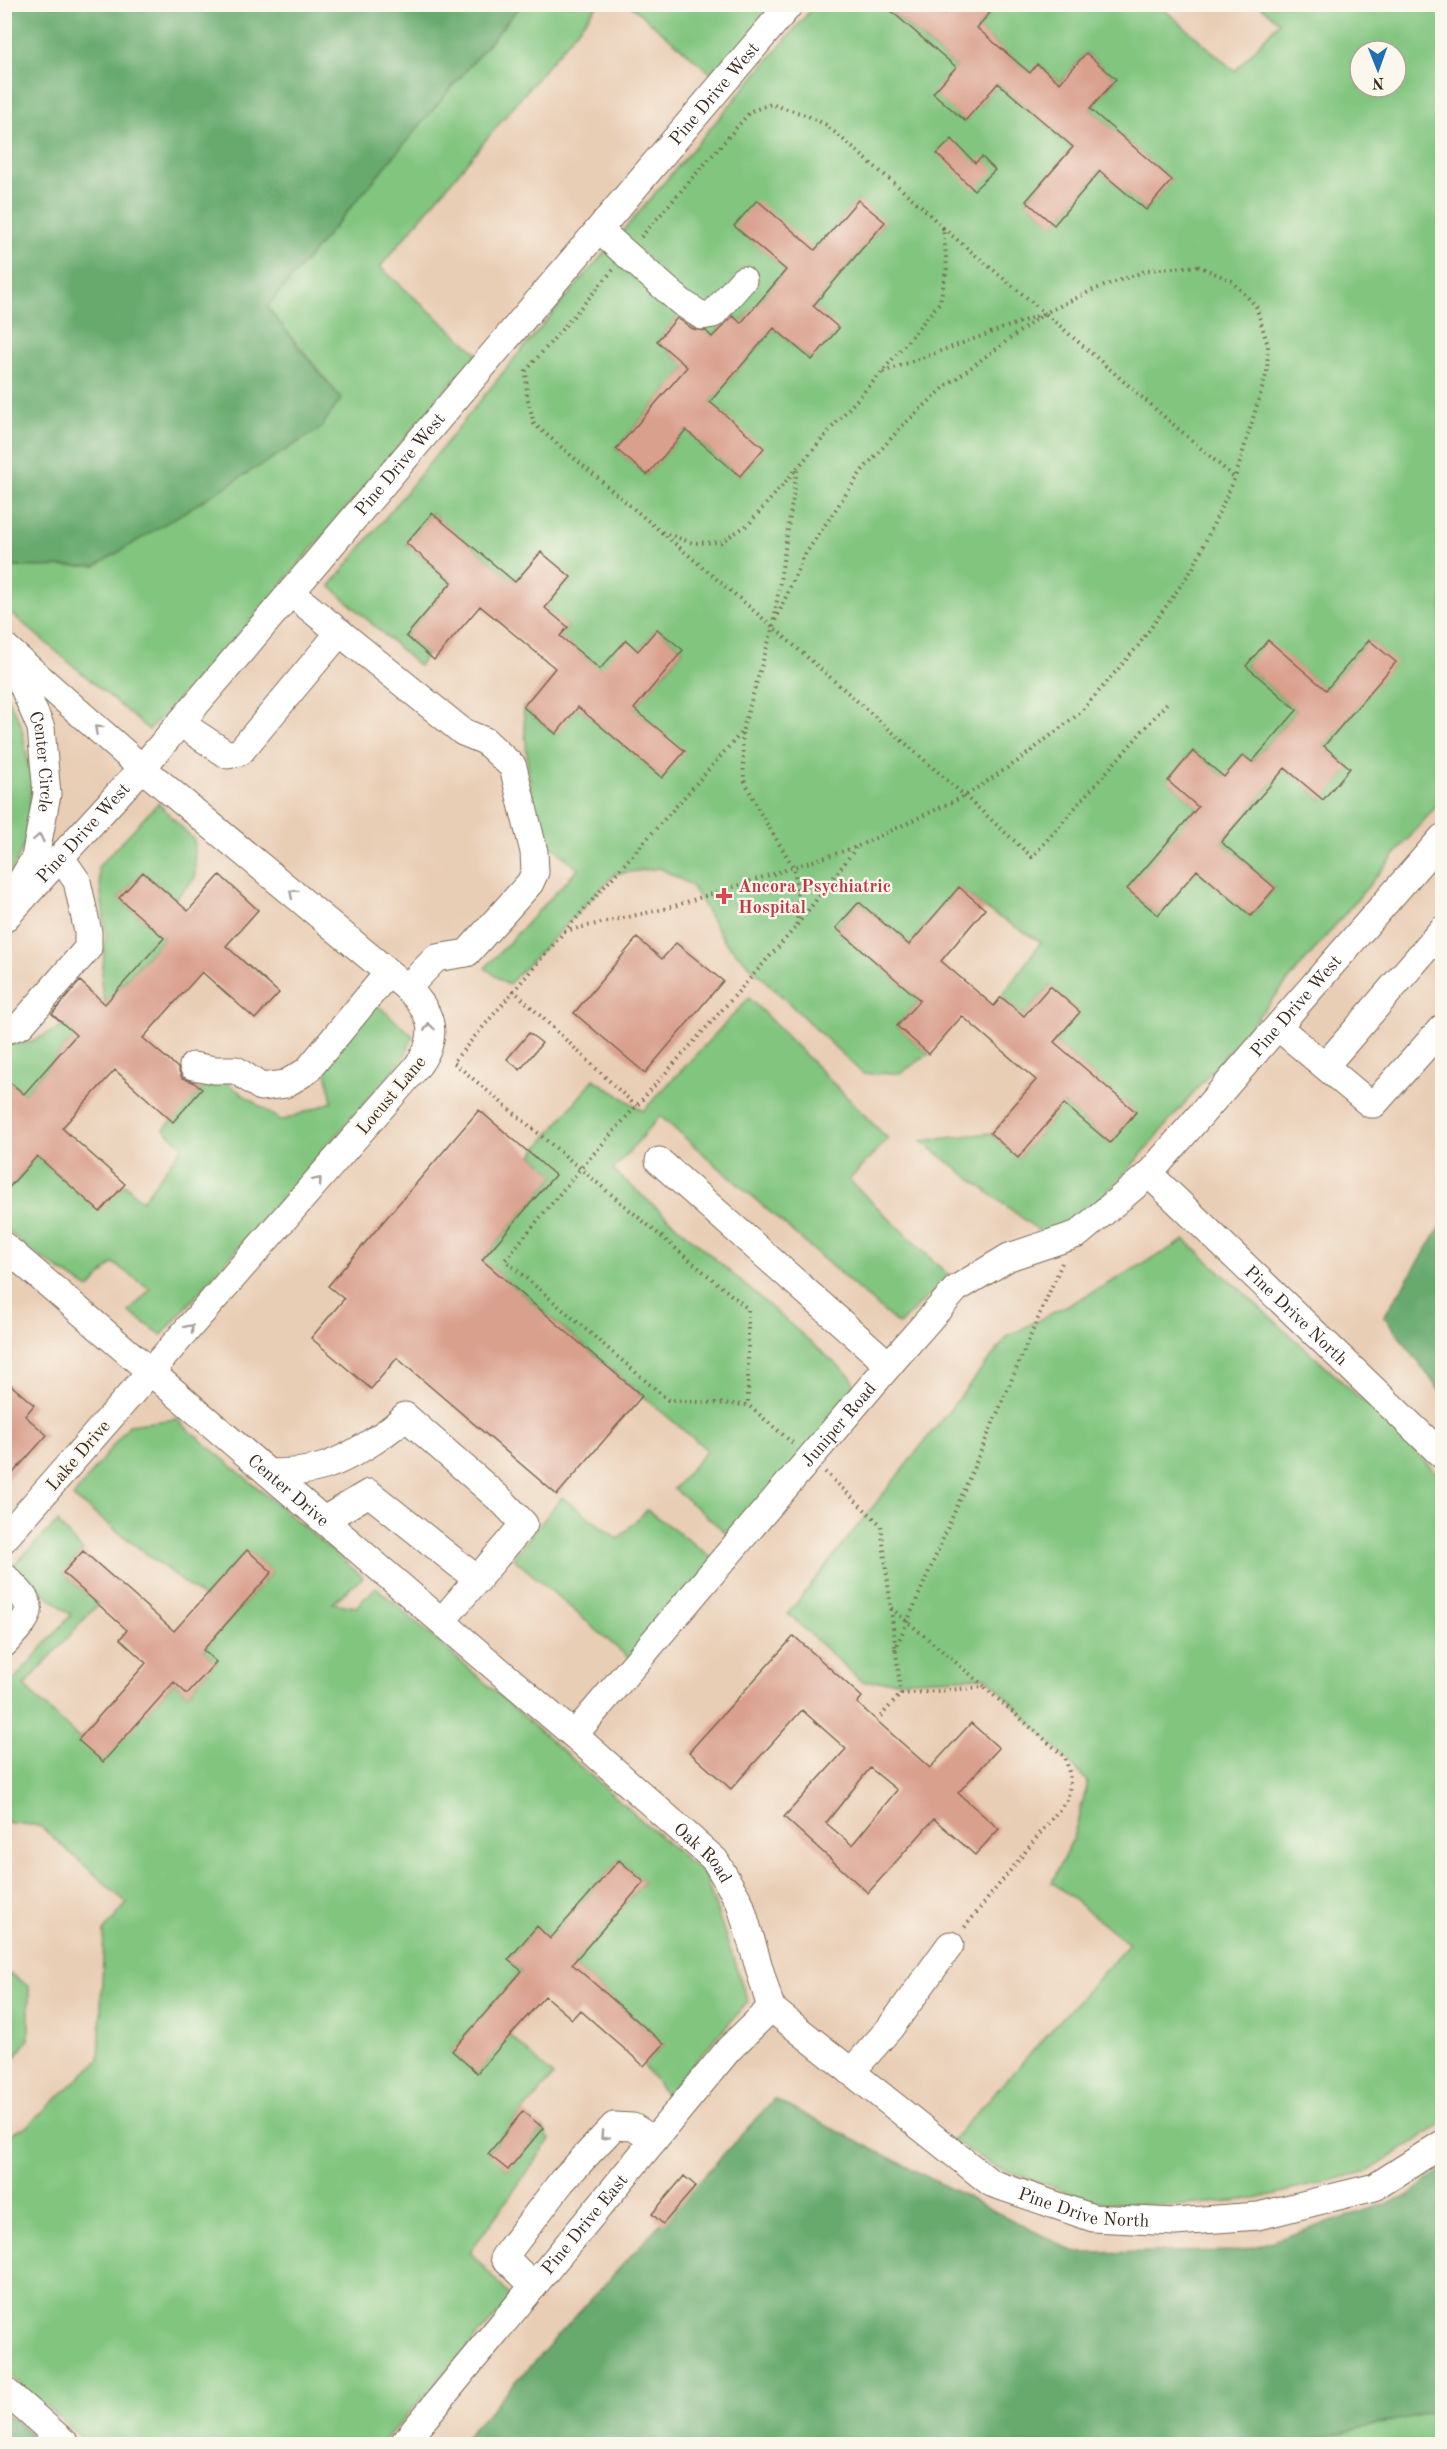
<svg xmlns="http://www.w3.org/2000/svg" width="1447" height="2449" viewBox="0 0 1447 2449" font-family="'Old Standard TT',serif">
  <style>
    .built { fill: #e9ceb6; fill-rule: evenodd }
    .green { fill: #81c57f; stroke: #5e784e; stroke-width: 1.5; fill-rule: evenodd }
    .forest { fill: #68aa6e; stroke: #526a46; stroke-width: 1.5 }
    .building { fill: #daa08e; fill-rule: evenodd }
    .lines { fill: none; stroke-linecap: round; stroke-linejoin: round }
    .minor-casing { stroke: #7b6855; stroke-width: 29 }
    .path { stroke: #7b6855; stroke-width: 4; stroke-dasharray: 1.5 4.5; stroke-linecap: butt }
    .minor { stroke: #fff; stroke-width: 27 }
    .oneway { stroke: #a79f9a }
    .health-dot { fill: #e0444e; stroke: #fbf7ec; stroke-width: 2 }
    .labels { text-anchor: middle; stroke-width: 4.5; stroke-linejoin: round; paint-order: stroke }
    .street-label { font-size: 18px; fill: #3b2a1e; stroke: #fbf7ec }
    .health-label { font-size: 18px; font-weight: bold; fill: #be3a42; stroke: #fbf7ec; text-anchor: start }
  </style>
  <rect width="100%" height="100%" fill="#fbf7ec"/>
  <filter id="ink" filterUnits="userSpaceOnUse"><feTurbulence type="fractalNoise" baseFrequency=".0167" numOctaves="2"/><feDisplacementMap in="SourceGraphic" scale="12" xChannelSelector="R" yChannelSelector="G"/><feConvolveMatrix kernelMatrix="1 2 1 2 8 2 1 2 1" color-interpolation-filters="sRGB"/></filter>
  <filter id="wash" filterUnits="userSpaceOnUse"><feTurbulence type="fractalNoise" baseFrequency=".008" numOctaves="4" result="noise"/><feDisplacementMap in="SourceGraphic" scale="24" xChannelSelector="R" yChannelSelector="G"/><feGaussianBlur stdDeviation="1.35" result="paint"/><feColorMatrix in="noise" values="0 0 0 0 0 0 0 0 0 0 0 0 0 0 0 0 0 1.4 0 .05"/><feComposite in="paint" operator="in"/></filter>
  <g filter="url(#wash)">
    <rect width="100%" height="100%" fill="#f2dbbc"/>
    <path class="built" d="M521 5H1442V1225L1384 1316 1442 1394V2169L1409 2196 1242 2251 1077 2253 774 2099 459 2444H5L4 567 341 398 267 307ZM1360 51H1396V87H1360Z"/>
    <path class="green" d="M521 5H598L380 267 477 353 258 613 149 730 5 608V567L96 566 341 398 267 307Z
      M630 5H782L718 79Z
      M815 5H883L956 67 934 93 965 121 998 83 1073 147 1026 201 1054 225 1100 171 1146 210 1172 180 1090 109 1116 79 1086 53 1060 83 1038 64 1030 73 977 28 997 5H1159L1235 71 1279 22 1259 5H1442V799L1135 1162 1078 1224 1047 1237 921 1141 990 1133 1018 1158 1064 1104 1109 1143 1136 1112 1054 1042 1079 1012 1050 986 1024 1016 1001 997 1041 942 985 909 959 887 909 945 859 902 836 928 920 1000 897 1026 929 1054 901 1073 863 1074 725 942 691 885 660 868 615 874 508 985 485 968 578 869 533 829 523 707 555 734 578 707 662 778 684 751 634 709 683 650 657 629 613 680 560 636 568 627 545 608 570 577 541 552 515 582 432 513 406 544 452 582 406 636 427 654 419 666 330 586 514 359ZM1360 51H1396V87H1360ZM858 200 884 223 813 306 839 329 811 360 774 328 710 402 763 449 740 476 686 430 647 475 616 449 687 367 657 341 682 312 712 337 732 315 741 323 786 270 735 226 815 250ZM1369 640 1395 662 1324 746 1350 768 1322 800 1285 768 1221 842 1275 888 1251 916 1197 870 1158 915 1128 889 1198 807 1168 781 1193 751 1224 777 1243 755 1252 762 1297 710 1246 666 1268 641 1326 690Z
      M5 693 21 724 32 781 27 838 5 887Z
      M158 803 194 840 195 878 174 900 143 872 119 898 164 938 105 1003 101 984 106 934 98 867Z
      M749 998 888 1139 849 1180 949 1276 899 1325 660 1116 613 1170 852 1378 856 1393 736 1541 674 1489 707 1450 482 1260 555 1175 532 1155 594 1079 643 1111Z
      M375 1003 413 1036 404 1058 162 1335 129 1312 150 1289 113 1263 89 1289 31 1251 5 1228V1193L37 1156 100 1211 125 1184 142 1201 183 1146 164 1129 202 1089 224 1081 281 1121 332 1102 325 1066Z
      M65 1025 76 1035 24 1094 5 1077V1044L29 1043Z
      M1185 1240 1380 1416 1442 1478V2124L1369 2171 1256 2199 1175 2206 1096 2202 998 2168 952 2140 1129 1944 1052 1882 1073 1838 1088 1782 987 1677 862 1682 788 1614 1008 1336 1093 1292Z
      M176 1419 363 1577 333 1603 356 1607 376 1587 705 1876 748 2002 666 2095 644 2066 664 2044 572 1964 644 1882 619 1860 550 1939 537 1927 508 1959 522 1971 452 2051 477 2073 510 2035 553 2076 488 2153 508 2170 543 2128 550 2140 470 2252 512 2298 381 2444H89L5 2371V2137L27 2126 99 2060 104 1931 127 1903 40 1826 5 1822V1690L71 1615 12 1567 57 1522 83 1551 63 1573 98 1604 24 1686 103 1761 174 1682 187 1694 216 1662 203 1650 272 1572 247 1550 204 1598 73 1497 129 1425Z
      M562 1497 618 1539 647 1510 715 1560 630 1659 513 1558Z
      M5 1971 29 1986V2039L5 2071Z
      M1442 2410V2444H1290Z"/>
    <path class="forest" d="M4 5H521L267 307 341 399 320 429 96 566 5 567Z
      M1442 1225V1394L1384 1316Z
      M774 2099 1077 2253 1242 2251 1409 2196 1442 2169V2410L1290 2444H459Z
      M4 2413H5L43 2444H5Z"/>
    <g id="blocks">
      <path class="building" d="M883 4H936L945 13 952 4H997L977 28 1030 73 1037 64 1060 83 1086 53 1116 79 1090 109 1172 180 1146 210 1100 171 1054 225 1026 201 1073 147 998 83 965 121 933 93 956 67Z
        M952 139 975 163 982 157 995 170 974 190 937 154Z
        M757 200 815 250 858 200 885 222 813 306 839 328 812 360 774 328 710 402 764 448 740 476 686 430 647 475 616 449 687 367 657 341 677 318 693 329 706 331 712 337 733 316 741 323 786 270 734 226Z
        M432 513 515 582 541 552 571 577 545 608 568 627 560 636 600 669 626 640 638 651 657 629 683 650 634 709 685 751 662 778 578 707 556 734 523 707 555 668 480 606 434 660 406 636 452 582 406 543Z
        M1268 640 1326 690 1369 640 1396 662 1324 746 1350 768 1323 800 1285 768 1221 842 1275 888 1251 916 1197 870 1158 915 1127 889 1198 807 1168 781 1193 751 1224 777 1243 755 1252 762 1297 710 1246 666Z
        M143 872 188 911 220 875 258 910 226 946 279 993 255 1019 202 972 143 1038 178 1068 182 1078 193 1082 202 1089 173 1122 115 1070 62 1128 125 1184 100 1212 37 1156 4 1193V1077L24 1094 76 1035 52 1014 80 981 105 1004 164 938 119 898Z
        M959 887 985 909 941 961 994 1006 1001 997 1024 1016 1050 986 1080 1012 1054 1042 1136 1112 1110 1143 1064 1104 1018 1158 990 1133 1036 1080 962 1016 929 1054 897 1026 920 1000 836 928 859 902 909 945Z
        M637 938 662 959 676 943 723 981 645 1073 574 1013Z
        M529 1033 542 1043 520 1070 507 1059Z
        M479 1110 555 1175 482 1260 642 1396 557 1495 397 1358 371 1389 311 1338 344 1299 328 1286Z
        M4 1379 34 1405 25 1416 47 1435 4 1483Z
        M247 1550 272 1572 203 1650 216 1662 187 1694 174 1682 103 1762 78 1740 146 1663 120 1639 127 1630 63 1573 83 1551 174 1631Z
        M794 1636 862 1697 857 1703 930 1768 971 1723 999 1748 958 1793 999 1829 975 1855 934 1819 868 1893 784 1817 846 1749 802 1710 731 1789 689 1752ZM870 1768 897 1790 852 1845 826 1823Z
        M619 1860 644 1882 572 1964 664 2044 644 2066 580 2010 572 2019 545 1996 477 2073 452 2051 522 1971 508 1960 537 1926 550 1939Z
        M523 2111 543 2128 508 2170 488 2154Z
        M684 2176 696 2186 663 2224 652 2214Z"/>
    </g>
  </g>
  <g filter="url(#ink)">
    <use href="#blocks" fill-opacity="0" stroke="#7b6855" stroke-width="1.5"/>
    <g class="lines">
      <g class="minor-casing">
        <g id="minor">
          <path d="M599 230 681 302 702 316 713 314 743 280"/>
          <path d="M291 593 463 732 485 741 513 767 534 852 535 872 530 883 467 953 436 958 407 988"/>
          <path d="M4 646 142 768 407 988C434 1014 440 1038 415 1069L4 1539"/>
          <path id="s1" d="M10 656 41 728 47 794 35 858 16 890"/>
          <path d="M180 723 228 755 240 752 340 632"/>
          <path id="s2" d="M4 919 142 768 790 4"/>
          <path d="M1278 1027 1370 1104H1374L1442 1028"/>
          <path d="M4 1031 21 1025 88 948V932L77 881 61 858"/>
          <path d="M193 1066 215 1070H236L261 1087 285 1084 307 1071 388 973"/>
          <path d="M1325 1066 1442 930"/>
          <path d="M659 1161 889 1365"/>
          <path id="s3" d="M1149 1174 1442 1455"/>
          <path id="s4" d="M4 1246 574 1735 715 1860 740 1903 771 2008"/>
          <path d="M269 1473C314 1473 334 1466 372 1442 384 1434 395 1427 405 1416L503 1502 524 1524 442 1621"/>
          <path d="M324 1520 369 1493 478 1580"/>
          <path d="M4 1576C38 1609 35 1610 4 1644"/>
          <path id="s5" d="M574 1735 896 1357 956 1289 1009 1257 1078 1234 1149 1174 1442 838"/>
          <path id="s6" d="M771 2008 991 2183 1093 2218 1175 2222 1258 2216 1375 2187 1442 2144"/>
          <path d="M851 2072 890 2028 950 1945"/>
          <path d="M534 2286 504 2257 562 2181 614 2126 633 2127 654 2140"/>
          <path d="M4 2390 66 2444"/>
          <path id="s7" d="M403 2444 729 2049 771 2008"/>
        </g>
      </g>
      <path class="path" d="M943 228 1045 313
        M641 237 751 111 771 104 806 115 826 125 921 206 943 228 947 267 940 302 882 372 843 415 749 524 721 542 693 543 659 531
        M1198 266 1232 281 1256 306 1268 346 1267 372 1235 478 1193 568 1138 646 1081 712 1018 761 965 796 856 847 668 908 565 931 742 732 773 627 802 559 861 472 902 426 947 385 1045 313 1093 290 1148 270Z
        M613 270 526 371 527 396 534 424 773 627 965 796 1032 857 1167 703
        M883 372 1045 313 1235 478
        M774 620 797 470
        M742 733 744 780 761 814 794 868 799 908 796 927 581 1168 505 1260 668 1400 748 1405 795 1445
        M797 925 856 848
        M565 931 453 1062 748 1309V1405
        M513 990 636 1106
        M825 1472 881 1525 901 1694 878 1719
        M891 1608 984 1686
        M895 1650 1062 1263
        M901 1694 984 1687 1065 1757C1070 1775 1072 1782 1067 1800L964 1928"/>
      <use href="#minor" class="minor"/>
    </g>
    <defs><path id="oneway-chevron" d="M-2-3.5L2.5 0L-2 3.5" fill="none" stroke-width="1.6" stroke-linecap="round" stroke-linejoin="round" transform="scale(1.5)"/></defs>
    <g class="oneway">
      <use href="#oneway-chevron" transform="translate(98 729) rotate(-138)"/>
      <use href="#oneway-chevron" transform="translate(39 838) rotate(-79)"/>
      <use href="#oneway-chevron" transform="translate(293 893) rotate(-140)"/>
      <use href="#oneway-chevron" transform="translate(429 1027) rotate(-98)"/>
      <use href="#oneway-chevron" transform="translate(318 1181) rotate(-49)"/>
      <use href="#oneway-chevron" transform="translate(190 1328) rotate(-49)"/>
      <use href="#oneway-chevron" transform="translate(604 2136) rotate(133)"/>
    </g>
  </g>
  <path class="health-dot" d="M721 887h6v6h6v6h-6v6h-6v-6h-6v-6h6z"/>
  <g class="labels">
    <g class="street-label">
      <text dy="6" stroke="none"><textPath href="#s2" startOffset="1089">Pine Drive West</textPath></text>
      <text dy="6" stroke="none"><textPath href="#s2" startOffset="603">Pine Drive West</textPath></text>
      <text dy="6" stroke="none"><textPath href="#s1" startOffset="112">Center Circle</textPath></text>
      <text dy="6" stroke="none"><textPath href="#s2" startOffset="117">Pine Drive West</textPath></text>
      <text dy="6" stroke="none"><textPath href="#s5" startOffset="1038">Pine Drive West</textPath></text>
      <text transform="translate(391 1095) rotate(-50)" y="6">Locust Lane</text>
      <text dy="6" stroke="none"><textPath href="#s3" startOffset="204">Pine Drive North</textPath></text>
      <text dy="6" stroke="none"><textPath href="#s5" startOffset="408">Juniper Road</textPath></text>
      <text transform="translate(78 1455) rotate(-49)" y="6">Lake Drive</text>
      <text dy="6" stroke="none"><textPath href="#s4" startOffset="375">Center Drive</textPath></text>
      <text dy="6" stroke="none"><textPath href="#s4" startOffset="926">Oak Road</textPath></text>
      <text dy="6" stroke="none"><textPath href="#s6" startOffset="378">Pine Drive North</textPath></text>
      <text dy="6" stroke="none"><textPath href="#s7" startOffset="285">Pine Drive East</textPath></text>
    </g>
    <g class="health-label">
      <text x="738" y="892">Ancora Psychiatric<tspan x="738" dy="21">Hospital</tspan></text>
    </g>
  </g>
  <rect width="1447" height="2449" fill="none" stroke="#fbf7ec" stroke-width="24"/>
  <g transform="translate(1378 69) rotate(179)"><circle r="28" fill="#fbf7ec" stroke="#aea59a" stroke-width="1.5"/>
  <path d="M0-4.5L10 22L0 15L-10 22Z" fill="#1f6fb2"/>
  <text y="-9" font-size="16" font-weight="bold" text-anchor="middle" fill="#3b2a1e">N</text>
  </g>
</svg>
